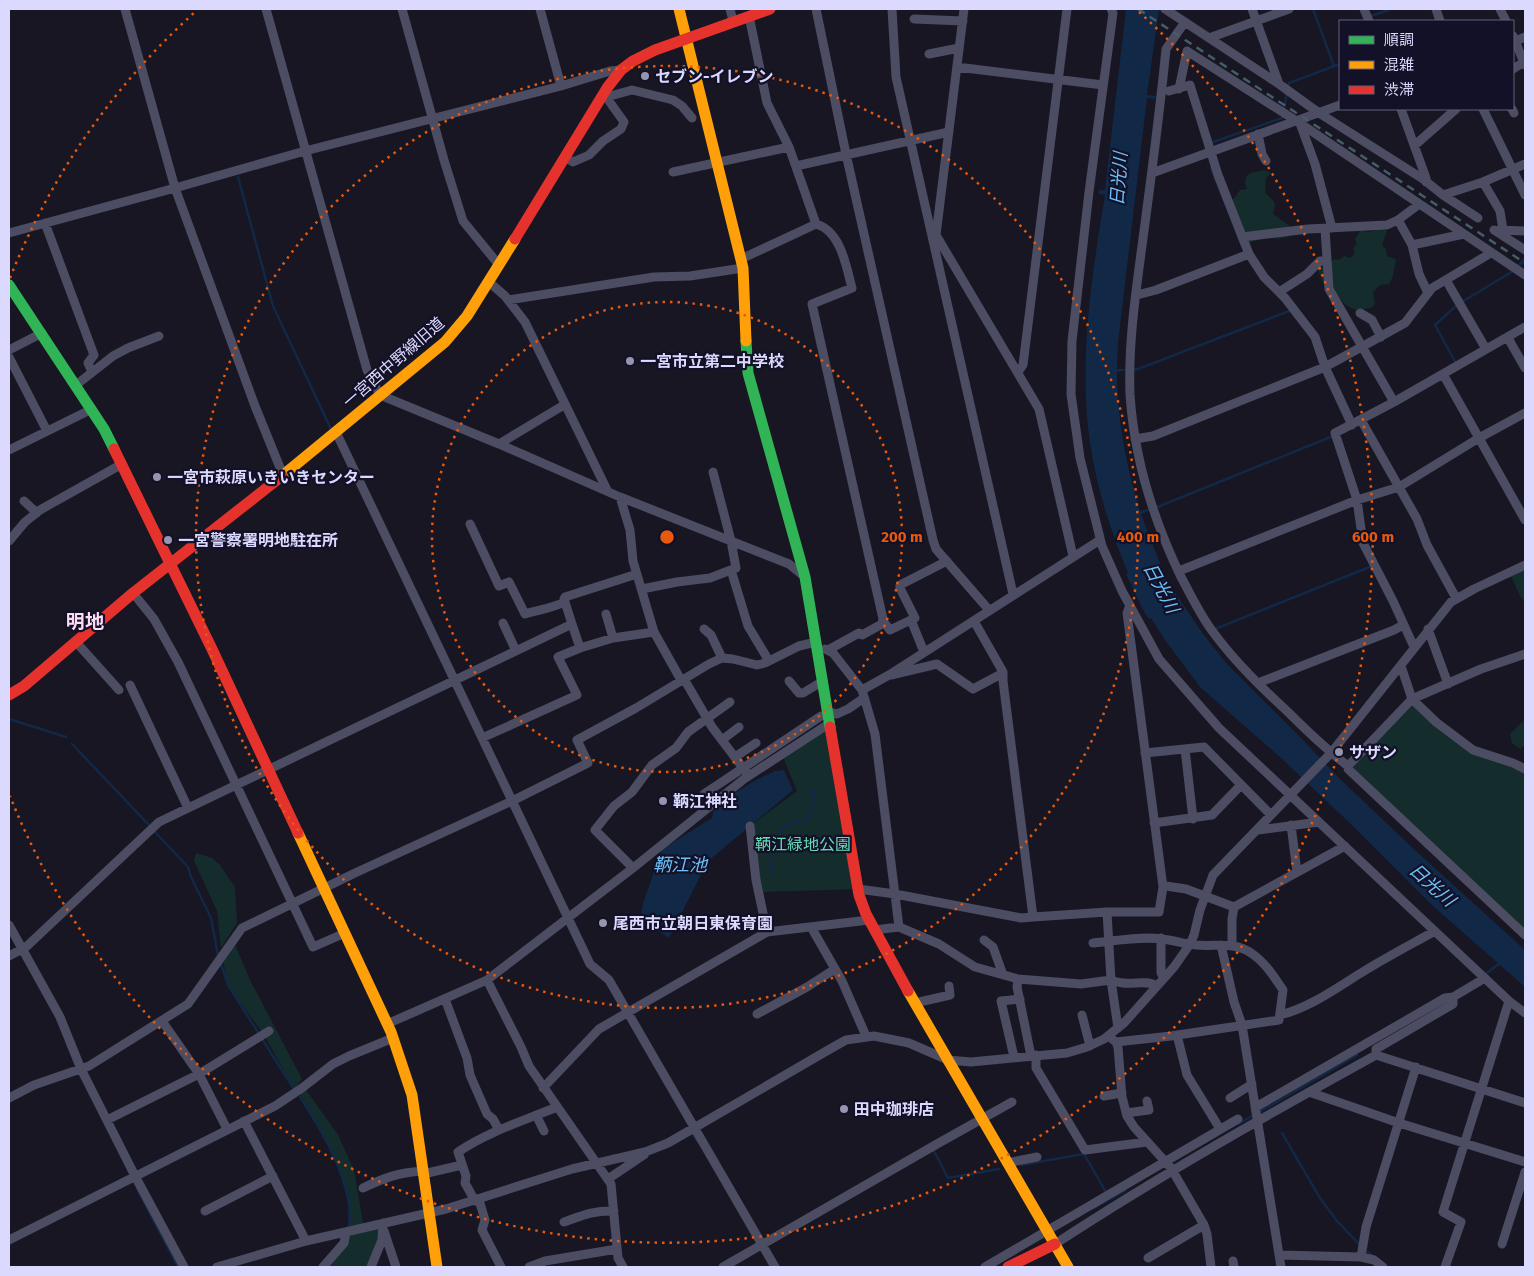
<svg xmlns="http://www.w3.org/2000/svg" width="1534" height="1276" viewBox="0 0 1534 1276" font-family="'Fira Sans','Noto Sans JP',sans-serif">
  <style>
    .green { fill: #142d2c }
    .water { fill: #122847 }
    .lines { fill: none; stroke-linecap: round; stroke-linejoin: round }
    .stream { stroke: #122847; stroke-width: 2.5 }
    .street { stroke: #4c4c62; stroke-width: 9 }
    .fast { stroke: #30b455; stroke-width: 11 }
    .slow { stroke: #ff9f0a; stroke-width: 11 }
    .jam { stroke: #e5322d; stroke-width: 11 }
    .rail { stroke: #455c69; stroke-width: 2.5; stroke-dasharray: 8 6; stroke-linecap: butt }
    .ring { fill: none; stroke: #e8590c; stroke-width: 2.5; stroke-dasharray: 2.5 5 }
    .poi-dot { fill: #9695b0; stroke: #131127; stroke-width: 2 }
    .labels { text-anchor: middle; stroke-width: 4.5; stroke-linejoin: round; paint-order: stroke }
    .poi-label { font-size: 16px; font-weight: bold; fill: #dbd9fd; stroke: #131127; text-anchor: start }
    .street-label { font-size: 16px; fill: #dbd9fd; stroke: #131127 }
    .park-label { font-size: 16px; fill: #67dbb7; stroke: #131127 }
    .water-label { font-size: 18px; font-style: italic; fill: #6cc0f8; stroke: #131127 }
    .quarter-label { font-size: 19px; font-weight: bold; fill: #fddbf3; stroke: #131127 }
    .centre { fill: #e8590c; stroke: #131127; stroke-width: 2.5 }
    .ring-label { font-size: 15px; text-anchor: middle; font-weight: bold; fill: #e8590c; stroke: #131127; stroke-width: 4.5; stroke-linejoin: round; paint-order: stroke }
  </style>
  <rect width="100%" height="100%" fill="#171622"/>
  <path class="green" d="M1264 170 1271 173 1266 178 1265 193 1273 200 1275 205 1273 214 1291 227 1287 237 1278 239 1270 237 1247 243C1234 233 1231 220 1230 204L1240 190 1247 189 1245 182 1246 177 1250 173Z
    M1384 229 1387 231 1382 245 1386 249 1387 256 1396 259 1393 276 1389 284 1380 285 1373 292 1375 304C1372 308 1370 308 1365 309 1342 314 1339 289 1323 283L1318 270C1323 264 1329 265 1334 259L1339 260 1344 256 1350 258 1355 253 1353 248 1357 244 1355 239 1361 230 1367 232Z
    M1525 564V603L1521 598 1510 574Z
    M1412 702 1432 723 1509 766 1525 772V930L1353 768Z
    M1525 720V745L1520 749 1512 743 1510 734 1521 723Z
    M830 723 858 889 759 892 750 826 797 791 782 755Z
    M196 853 212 858 220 865 235 887 237 923 221 948 217 911 194 861Z
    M233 940 250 980 302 1079 294 1089 264 1035 228 985 222 956Z
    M304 1087 338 1135 354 1170 364 1228 383 1223 371 1267H323L350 1231C349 1219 349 1205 346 1193 338 1156 317 1123 298 1091Z"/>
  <path class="water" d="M1126 9H1159L1147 95 1156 96 1155 99 1147 98 1118 343 1117 369H1125V371L1117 372C1117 420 1126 465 1140 511L1148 509 1149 511 1141 514 1166 579 1203 634 1227 664 1304 741 1340 779 1416 851 1525 950V987L1434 907 1356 829 1281 758 1200 687 1165 640 1151 618 1149 619 1145 614 1126 574 1128 573C1105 518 1088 459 1086 399 1083 332 1094 261 1105 195L1099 194V190H1105Z
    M784 770 793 790 708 861 669 938 640 919 643 903 662 849 712 818 714 809 736 792 758 779 775 771Z"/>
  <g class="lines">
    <path class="stream" d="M1313 9 1334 66
      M1371 17V16L1391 9
      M1288 87 1289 83 1340 64
      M1284 109 1287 93
      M1210 143 1282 118 1283 115
      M1211 168 1242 246
      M238 177 273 306 331 429
      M1517 267 1525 259
      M1462 302 1513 271
      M1456 363 1435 325 1458 304
      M1132 370 1138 369 1292 310
      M1155 508 1333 436
      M1215 629 1372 566
      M9 719 66 737
      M72 744 149 825
      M154 831 188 867 191 877 211 918 218 955
      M772 875 770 848 775 840 786 825 808 819 811 813 815 790 807 791
      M221 964 228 985 259 1034
      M1487 973 1500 963
      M262 1039 294 1089
      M300 1097C321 1129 342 1165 349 1203 351 1211 349 1219 349 1227
      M1261 1111 1357 1055
      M1238 1124 1252 1116
      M1282 1133 1320 1198 1337 1221 1359 1244
      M693 1135 698 1142
      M933 1149 948 1178 999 1169
      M1021 1165 1084 1154 1106 1192
      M137 1189 178 1267
      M1094 1208 1126 1190
      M1368 1252 1374 1257"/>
    <path class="street" d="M125 9 175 188 255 406 283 475
      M266 9 367 370 380 395 499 444 620 497 789 564 805 577
      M402 9 444 160 463 221 499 265
      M540 9 561 86
      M730 9 733 21
      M816 9 846 154 933 540 936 549 989 610
      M892 9 896 77 1013 594
      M964 9 936 235 1039 409 1073 556
      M1111 9 1113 13 1089 192 1072 341 1071 394 1080 458 1102 546 1122 591 1159 659 1219 728 1509 1001 1525 1013
      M1165 9 1279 84 1319 113 1423 179 1443 195 1483 182 1525 164
      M1252 9 1279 84
      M1364 9 1369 21
      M1436 9 1440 21
      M1500 9 1506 21
      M749 16 767 103 789 147 816 224
      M914 19 963 21
      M1185 22 1166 49C1160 110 1152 171 1144 231 1137 284 1128 340 1130 394 1134 458 1153 519 1181 577 1191 595 1200 615 1213 632 1235 662 1262 688 1289 713 1308 732 1327 750 1348 766V769L1525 935
      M1513 36 1525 65
      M1209 38 1289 9
      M1513 42 1525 37
      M929 54 959 48
      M957 67 1103 85
      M1513 69 1524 62
      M1179 89 1187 51 1295 120 1525 275
      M1169 91 1190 85 1218 175 1249 254 1264 277 1285 298 1315 337 1325 367 1352 425
      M1401 109 1426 178V182
      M1483 109 1525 195
      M1512 109 1514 113
      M1301 126 1315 164 1332 228
      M1258 134 1262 154 1266 161
      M1415 145 1456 109
      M565 157 573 162 589 155 603 141 621 129 624 122 604 94 610 96 632 90 673 100 682 106 692 118
      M796 166 949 132
      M673 172 789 147
      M1152 173 1340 105
      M1483 182 1500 211 1503 230
      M1443 195 1478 218
      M1398 220 1412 245 1419 274 1428 293
      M45 223 94 355 88 363 92 372
      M1325 229 1329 289 1394 402
      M1494 230 1525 250
      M1499 230 1525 231
      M9 233 175 188 305 151 561 86 610 71 621 70
      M1242 237 1308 229 1387 225 1398 220 1418 205
      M1412 245 1464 234
      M741 259 816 224C841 231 846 266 852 288L812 304 883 619 882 624 862 635 859 633 828 650
      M1446 280 1486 349
      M489 282 505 296 525 322 607 490
      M1279 292 1307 274 1320 261H1327
      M1137 295 1156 290 1249 254
      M508 300 654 277 690 276 743 268
      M1360 313 1372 320 1381 337
      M1508 338 1525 368
      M9 350 42 333
      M9 357 47 431
      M1018 372 1023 365 1067 9
      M1443 374 1525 520
      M76 385 113 356 128 348 159 336
      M1361 420 1417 519 1427 545 1456 598
      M336 432 590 964 609 980 775 1267
      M1135 439 1153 436 1325 367 1405 323 1432 288 1491 253
      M499 444 564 405
      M9 450 92 409
      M620 497 630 530 633 561 654 632 681 680
      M24 501 37 513
      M470 524 499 586 509 582 525 614C539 610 552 608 565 602
      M9 541 25 522 40 510 122 464
      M731 570 748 626 769 661
      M1179 571 1357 500 1399 487 1479 438 1525 413
      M642 589 677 582 710 578 736 568 731 541 713 472
      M133 593 154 619 178 662 313 947 345 933
      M1130 605 1127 613 1163 887
      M606 614 613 638
      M911 620 924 652
      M883 621 890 630 915 618 900 588V585L947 561
      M503 623 516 651
      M572 624 564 599 565 597 637 574
      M704 629 711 635 722 658
      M1428 629 1448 684
      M76 642 119 690
      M1414 647 1393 601 1363 543 1357 500 1335 433 1394 402 1525 327
      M825 649 833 653 862 690 875 734 899 927
      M1401 666 1412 699 1436 722 1473 750 1513 763 1525 769
      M891 675 937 664 973 689 1003 673
      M684 679 712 727 746 772
      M789 681 799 693H803L823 681
      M1258 683 1394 630 1403 625
      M130 685 188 808
      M862 690 889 675 1100 540
      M828 712 837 714 848 709 864 698
      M482 738 577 695 558 657 580 648
      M722 740 739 727
      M1185 749 1193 819
      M1145 753 1204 747 1271 815
      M735 757 756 743
      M1348 766 1412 699 1481 669 1525 654
      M704 794 821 716
      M1154 823 1212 815 1241 785
      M1291 825 1297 872
      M750 826 756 880 767 932
      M1258 830 1319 822
      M633 868 595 830 614 806 632 792 652 765 676 748 688 732 730 702
      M858 889 895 894 1021 918 1033 917 1003 681V672L974 621
      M1033 917 1107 912H1159L1163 887 1166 886 1186 889 1234 907 1345 846
      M9 925 60 1017 81 1069 135 1176 184 1267
      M811 927 842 981 866 1036
      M874 930 899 927 939 944 975 967 1018 979 1081 984 1111 980 1107 912
      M1161 938V973L1164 978
      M984 940 993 947 1003 975
      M1093 943C1115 941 1140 936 1162 939 1173 940 1184 944 1196 945 1215 947 1234 941 1251 953 1265 962 1274 977 1283 990L1279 1020 1171 1036 1116 1042
      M1221 945 1234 1002 1242 1025 1281 1267
      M1232 946V919L1234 907
      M9 956 26 947 159 822 572 624 580 648 613 638 654 632
      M1018 979 1017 987 1031 1056
      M487 980 521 1047 529 1066 611 1184 618 1258 623 1267
      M1111 980 1118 1028
      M1111 980C1128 988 1145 978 1156 986
      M445 999 467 1058 470 1075 487 1114 493 1119 499 1130
      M915 1003 950 995 949 986
      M757 1014 807 987 835 969
      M1082 1015 1090 1046
      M1280 1015C1309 1008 1335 989 1361 973 1385 958 1410 945 1435 931
      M162 1021 199 1074 227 1129
      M387 1024 487 980 633 868 744 779 830 723
      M1177 1035 1187 1075 1220 1129
      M1112 1039 1116 1042 1118 1047 1122 1097 1127 1116 1134 1127 1171 1168 1204 1225 1207 1234 1211 1267
      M1036 1055V1068L1085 1150 1147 1142
      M1376 1055 1525 1103
      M1014 1057 1001 1001 1020 999
      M543 1088 599 1029 767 932 869 920
      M1309 1092 1399 1123 1525 1162
      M1104 1096 1122 1093
      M9 1098 34 1085 89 1066 188 1004 242 928 355 873 512 801 588 763 577 740 636 708 709 664 722 658 733 659 757 665 765 663 799 646 816 642
      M1230 1098 1252 1084
      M1256 1107 1445 998 1453 997 1485 978
      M1126 1113 1149 1110 1147 1101
      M536 1115 544 1131
      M107 1120 199 1074 269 1031
      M244 1121 306 1241
      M1007 1163 1037 1157
      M423 1174 462 1165
      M608 1179 645 1154
      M363 1188C386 1177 398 1173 422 1171
      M479 1200 485 1220 482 1230 501 1267
      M475 1201 465 1183 466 1176 458 1152C487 1132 523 1121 557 1107
      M205 1211 273 1176
      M564 1222C581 1216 595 1210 614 1211
      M384 1231 396 1267
      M9 1240 275 1106 302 1088 333 1064 349 1056 393 1038
      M1055 1244C1159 1176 1267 1115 1376 1055V1049L1453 1004V997
      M1502 1244 1525 1172
      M1279 1255 1361 1257 1366 1227 1416 1067
      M1361 1257 1374 1260 1383 1267
      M1148 1258 1204 1225
      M1233 1261 1234 1267
      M217 1267 306 1241 446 1209 572 1169 645 1152 668 1143 694 1128 830 1049 846 1040 874 1036 909 1043 948 1060 971 1062 1067 1053 1087 1047 1104 1039 1124 1023 1174 967 1190 944 1194 935 1200 910 1213 875 1331 753 1451 602 1474 589 1525 565
      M323 1267 344 1243 346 1232
      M371 1267 382 1240 383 1223
      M529 1267 545 1261 617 1249
      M723 1267 937 1144 1012 1102
      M985 1267 1238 1119
      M1445 1267 1461 1222 1443 1212 1509 1001"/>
    <path class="fast" d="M9 285 104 429 114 449
      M746 341 748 373 805 577 830 727"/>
    <path class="slow" d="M679 9 743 268 746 341
      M282 476 445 342 467 316 515 239
      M298 833 391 1032 412 1095 437 1267
      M908 991 1068 1267"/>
    <path class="jam" d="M515 239 607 88 621 70 633 61 655 50 770 9
      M114 449 211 647 298 833
      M9 695 24 686 133 593 282 476
      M830 727 859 895 866 914 908 991
      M1008 1267 1055 1244"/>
    <path class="rail" d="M1138 9 1525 263"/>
  </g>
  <g class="ring">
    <circle cx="667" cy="537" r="235"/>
    <circle cx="667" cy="537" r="471"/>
    <path d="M10 278A706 706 0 0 1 195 12M1139 12A706 706 0 1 1 10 796"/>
  </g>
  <g class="poi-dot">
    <circle cx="645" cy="76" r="5"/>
    <circle cx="630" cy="361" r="5"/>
    <circle cx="157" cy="477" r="5"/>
    <circle cx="168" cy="540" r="5"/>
    <circle cx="1339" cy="752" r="5"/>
    <circle cx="663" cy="801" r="5"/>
    <circle cx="603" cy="923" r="5"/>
    <circle cx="844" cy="1109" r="5"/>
  </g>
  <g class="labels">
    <g class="poi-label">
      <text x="655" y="82">セブン-イレブン</text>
      <text x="640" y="367">一宮市立第二中学校</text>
      <text x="167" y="483">一宮市萩原いきいきセンター</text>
      <text x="178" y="546">一宮警察署明地駐在所</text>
      <text x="1349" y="758">サザン</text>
      <text x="673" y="807">鞆江神社</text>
      <text x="613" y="929">尾西市立朝日東保育園</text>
      <text x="854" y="1115">田中珈琲店</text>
    </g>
    <g class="street-label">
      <text transform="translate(393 362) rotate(-41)" y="6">一宮西中野線旧道</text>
    </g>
    <g class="park-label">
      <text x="803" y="850">鞆江緑地公園</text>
    </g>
    <g class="water-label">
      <text transform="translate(1119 179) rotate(-86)" y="6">日光川</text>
      <text transform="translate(1161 588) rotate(62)" y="6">日光川</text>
      <text x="680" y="871">鞆江池</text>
      <text transform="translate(1432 885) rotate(42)" y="6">日光川</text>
    </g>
    <g class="quarter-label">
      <text x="85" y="628">明地</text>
    </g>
  </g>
  <circle cx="667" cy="537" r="8" class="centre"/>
  <g class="ring-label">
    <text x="902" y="542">200 m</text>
    <text x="1138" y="542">400 m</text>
    <text x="1373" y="542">600 m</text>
  </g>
  <rect width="1534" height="1276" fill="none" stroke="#dbd9fd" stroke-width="20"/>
  <rect x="1339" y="20" width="175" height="90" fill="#131127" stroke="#63617d"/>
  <rect x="1349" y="36" width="25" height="8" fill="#30b455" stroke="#63617d"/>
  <text x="1384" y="45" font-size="15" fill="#dbd9fd">順調</text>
  <rect x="1349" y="61" width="25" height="8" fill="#ff9f0a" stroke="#63617d"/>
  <text x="1384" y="70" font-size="15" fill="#dbd9fd">混雑</text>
  <rect x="1349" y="86" width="25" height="8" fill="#e5322d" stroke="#63617d"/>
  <text x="1384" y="95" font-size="15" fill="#dbd9fd">渋滞</text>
</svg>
